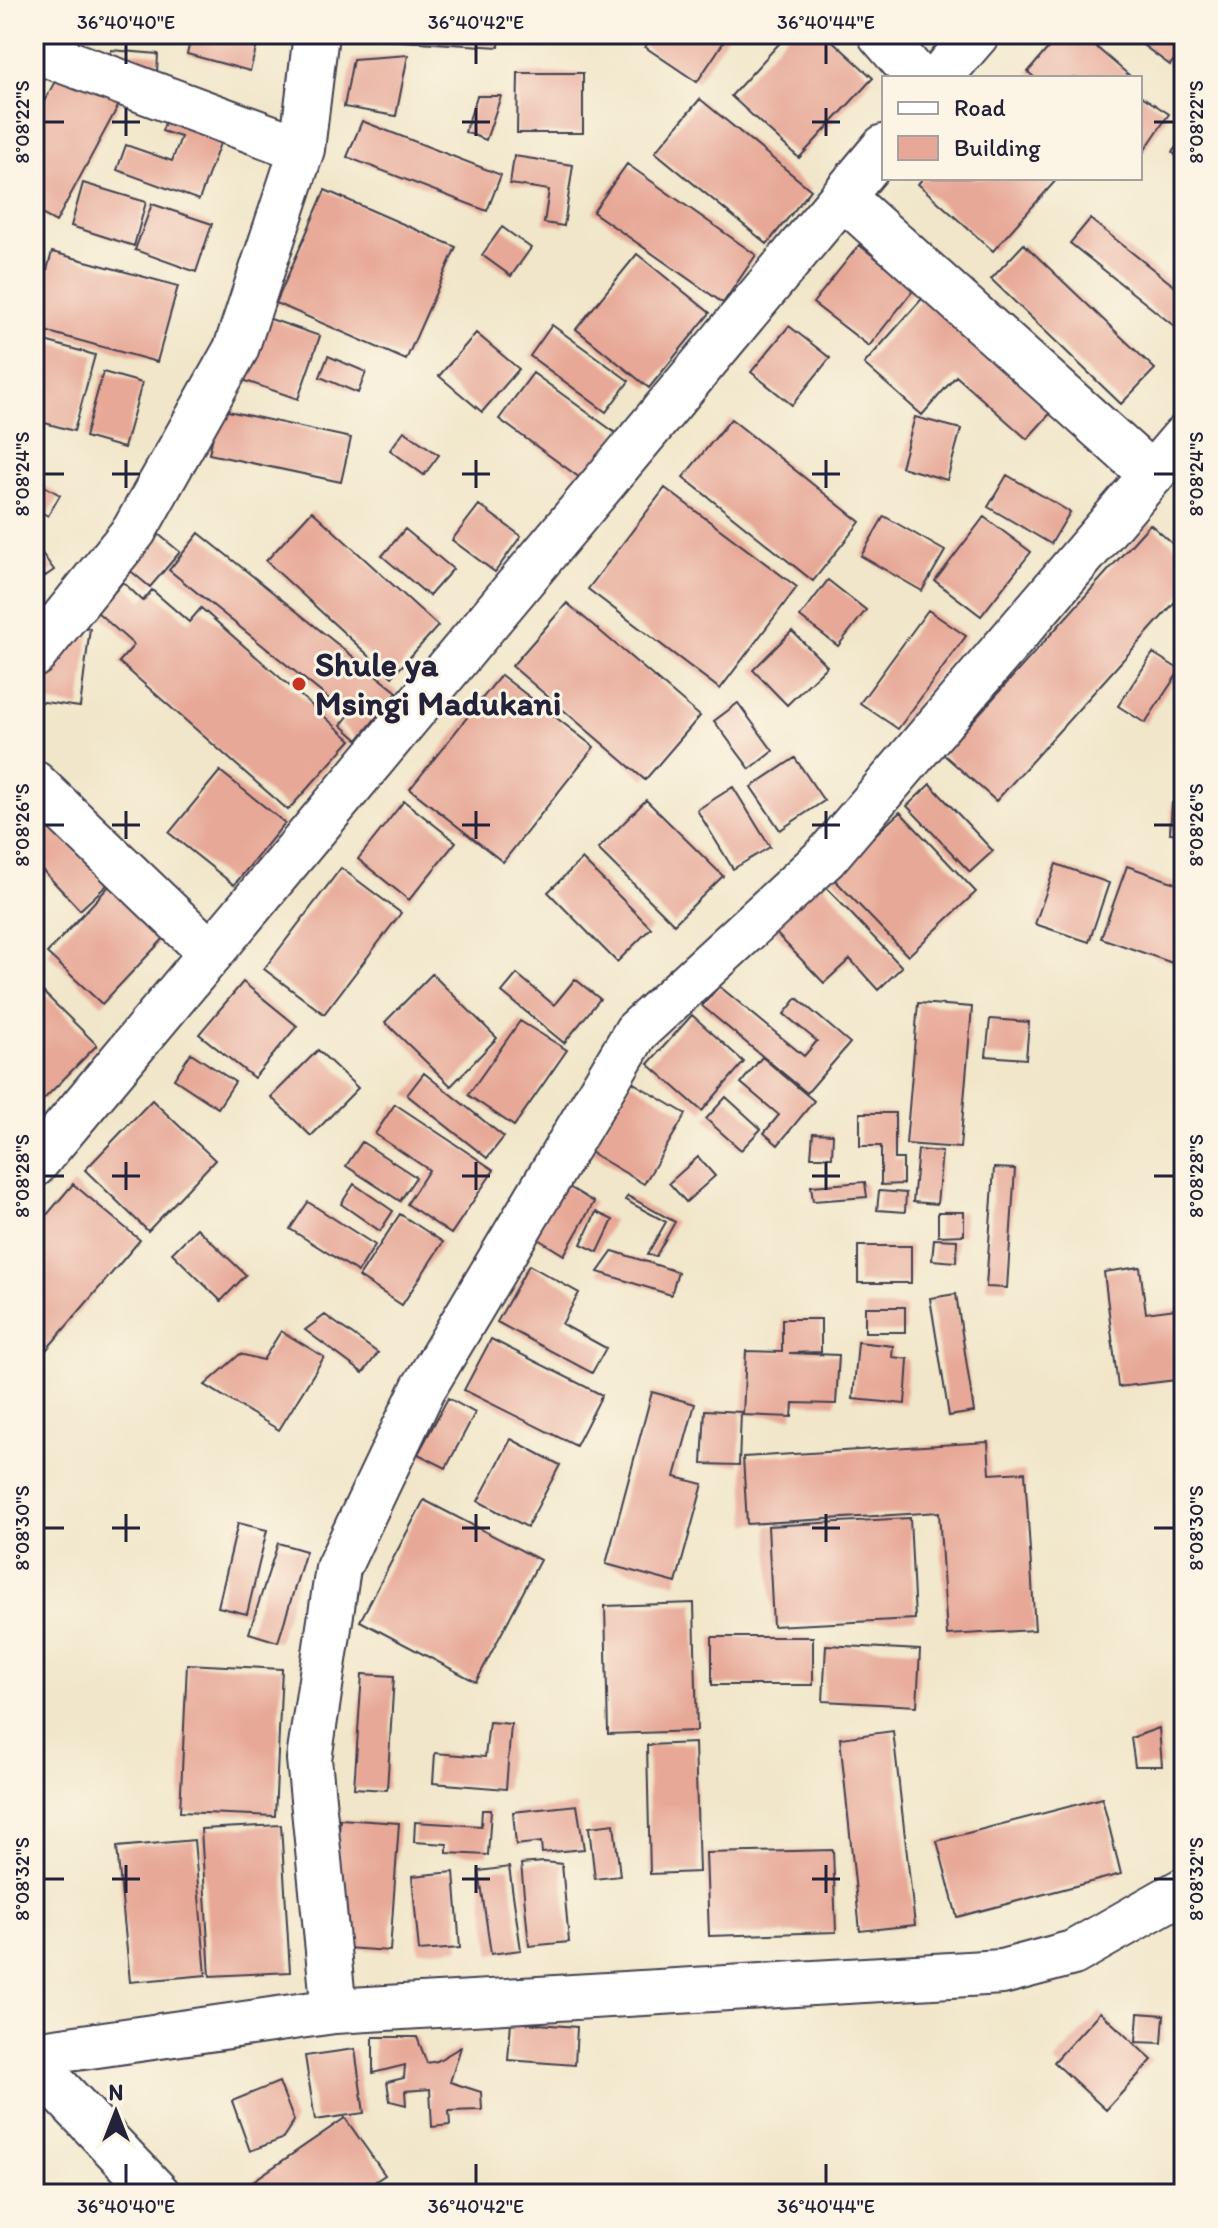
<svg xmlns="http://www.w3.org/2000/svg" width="1218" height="2228" viewBox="0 0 1218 2228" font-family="Itim,sans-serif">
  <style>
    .building { fill: #e7a897 }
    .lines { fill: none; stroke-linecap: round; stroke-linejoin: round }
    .minor-casing { stroke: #413f50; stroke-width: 48 }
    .secondary-casing { stroke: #413f50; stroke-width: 48 }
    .minor { stroke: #fff; stroke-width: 44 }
    .secondary { stroke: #fff; stroke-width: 44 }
    .ticks { fill: none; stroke: #22223b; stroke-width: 3 }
    .poi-dot { fill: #c8321e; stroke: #fcf5e5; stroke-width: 3 }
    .labels { text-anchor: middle; stroke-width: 6; stroke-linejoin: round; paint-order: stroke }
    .poi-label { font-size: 34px; font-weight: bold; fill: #22223b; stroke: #fcf5e5; text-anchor: start }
    .neatline { fill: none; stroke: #22223b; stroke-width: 3 }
    .ticks-label { font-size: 20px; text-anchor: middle; fill: #22223b }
  </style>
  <rect width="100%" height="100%" fill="#fcf5e5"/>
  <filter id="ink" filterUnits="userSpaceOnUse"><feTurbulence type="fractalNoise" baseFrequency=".0125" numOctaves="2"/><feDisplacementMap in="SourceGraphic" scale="16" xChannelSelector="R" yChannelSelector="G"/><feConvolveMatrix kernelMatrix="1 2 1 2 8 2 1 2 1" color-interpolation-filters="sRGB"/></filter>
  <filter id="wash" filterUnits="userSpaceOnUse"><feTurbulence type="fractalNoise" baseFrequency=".006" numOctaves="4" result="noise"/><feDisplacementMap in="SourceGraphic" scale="32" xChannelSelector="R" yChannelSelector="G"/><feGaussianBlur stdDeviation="1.8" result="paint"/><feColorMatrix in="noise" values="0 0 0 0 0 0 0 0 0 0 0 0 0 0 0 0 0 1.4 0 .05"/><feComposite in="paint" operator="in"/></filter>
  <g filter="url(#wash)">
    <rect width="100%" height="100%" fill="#f1e6c9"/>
    <g id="blocks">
      <path class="building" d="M192 34H260L250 71 187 54Z
        M386 34H500L499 47 386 40Z
        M654 34H729L697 82 645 47Z
        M788 34H825L873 78 799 158 731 96Z
        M1060 34H1081L1130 76 1128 78H1035L1028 72Z
        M1128 34H1184V47L1170 65Z
        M111 50 158 54 157 73 109 69Z
        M408 55 396 116 344 107 353 59Z
        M62 68 122 99 56 222 34 210V121Z
        M518 73H583V133H517Z
        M1140 95 1169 114 1140 157Z
        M477 96H501L486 140 465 132Z
        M700 99 811 190 767 244 655 152Z
        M171 107 226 127 199 200 117 170 126 145 172 161 181 137 162 131Z
        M362 121 501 175 487 211 347 157Z
        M1184 138V163L1172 152Z
        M514 156 573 165 564 226 544 223 549 190 510 184Z
        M627 164 756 255 723 303 593 212Z
        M923 178H1058L993 251 918 184Z
        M83 183 146 202 134 246 71 226Z
        M325 190 456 247 406 360 276 303Z
        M152 204 212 224 196 272 135 250Z
        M1090 219 1184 294V334L1070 243Z
        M502 227 531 248 511 276 482 255Z
        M1024 244 1155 369 1121 404 991 279Z
        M859 245 915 288 869 346 813 303Z
        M52 252 178 286 157 362 34 328V317Z
        M637 254 710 313 649 388 576 329Z
        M927 293 1056 407 1027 439 956 376 922 415 864 364Z
        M256 314 320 336 298 399 234 377Z
        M552 325 629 381 606 412 530 356Z
        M789 326 830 358 792 405 751 372Z
        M476 333 519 369 482 412 439 376Z
        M34 338 95 355 74 431 34 420Z
        M328 356 366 372 358 393 320 377Z
        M103 372 142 383 124 448 85 437Z
        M533 373 617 434 583 480 499 419Z
        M219 409 351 438 341 482 209 454Z
        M915 417 961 429 947 480 901 467Z
        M731 419 860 522 813 581 683 477Z
        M404 431 439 455 424 475 390 450Z
        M1007 475 1070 512 1051 544 988 507Z
        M34 480 60 495 48 516 34 508Z
        M665 488 797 587 720 689 588 589Z
        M479 505 521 536 495 572 452 540Z
        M312 511 438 626 392 677 266 561Z
        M884 516 945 551 922 591 861 556Z
        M984 517 1031 552 981 616 935 581Z
        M1150 524 1184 554V592L996 801 943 754Z
        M405 529 453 569 429 596 382 556Z
        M157 533 180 552 150 587 127 568Z
        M199 533 397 692 358 740 341 725 349 715 169 570Z
        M34 542 54 570 34 584Z
        M828 580 866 610 838 646 800 617Z
        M123 582 143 601 152 590 189 622 201 608 351 740 288 810 119 662 134 645 97 612Z
        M567 603 700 716 645 780 512 666Z
        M928 610 966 636 898 729 860 703Z
        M47 622 90 628 80 707 37 701Z
        M792 631 827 666 787 705 753 670Z
        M1153 653 1180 670 1145 723 1118 706Z
        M501 675 594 747 503 862 410 789Z
        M738 703 773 751 750 769 714 721Z
        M795 758 824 801 780 830 751 787Z
        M220 771 285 823 234 885 169 833Z
        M930 784 993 851 970 872 907 806Z
        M733 787 770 847 733 869 697 810Z
        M646 800 723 876 674 924 598 849Z
        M404 801 456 842 409 900 358 859Z
        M1172 803 1184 804V834L1170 833Z
        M900 812 976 892 908 956 831 876Z
        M46 819 107 885 80 910 34 861V830Z
        M582 859 651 928 617 962 548 892Z
        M1056 864 1109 883 1089 942 1035 924Z
        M1127 866 1184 886V967L1101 938Z
        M341 868 401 913 324 1014 264 969Z
        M819 880 902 967 878 990 850 959 824 983 769 926Z
        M112 883 167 935 102 1004 47 953Z
        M432 974 497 1038 451 1086 385 1022Z
        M517 974 554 1005 575 979 600 999 564 1043 502 992Z
        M243 982 297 1026 254 1078 199 1034Z
        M36 985 97 1045 43 1100 34 1091V987Z
        M719 986 804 1056 817 1041 784 1014 797 998 850 1043 807 1093 702 1006Z
        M918 1003 972 1007 960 1148 906 1144Z
        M692 1015 744 1062 702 1111 648 1064Z
        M990 1019 1029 1022 1026 1059 986 1056Z
        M520 1021 567 1050 514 1126 468 1095Z
        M318 1050 358 1088 311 1136 271 1097Z
        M191 1053 235 1082 218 1108 174 1079Z
        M762 1057 814 1101 778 1145 764 1133 779 1115 741 1083Z
        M424 1073 504 1137 487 1158 407 1095Z
        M632 1082 686 1114 644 1184 590 1152Z
        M726 1097 761 1129 741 1150 706 1119Z
        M152 1100 215 1160 148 1231 85 1170Z
        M395 1104 494 1170 451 1234 407 1204 429 1170 375 1134Z
        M860 1113H895V1159H903V1184L881 1185V1146H860Z
        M813 1133 833 1134 832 1157H811Z
        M362 1142 416 1177 400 1201 346 1166Z
        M918 1150 942 1152 937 1204 913 1202Z
        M698 1157 715 1176 686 1202 669 1183Z
        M994 1168 1015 1169 1007 1288 986 1287Z
        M865 1182 867 1197 813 1201 811 1186Z
        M73 1184 140 1240 41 1356 34 1350V1230Z
        M354 1184 393 1211 380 1231 341 1204Z
        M564 1184 594 1202 564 1255 533 1236Z
        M879 1191 906 1193 905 1212 877 1210Z
        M628 1196 675 1222 656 1256 647 1255 666 1222 625 1200Z
        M308 1202 375 1245 358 1272 290 1229Z
        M596 1212 613 1220 598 1252 581 1244Z
        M938 1212H964V1235L938 1236Z
        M400 1214 443 1242 402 1305 359 1277Z
        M197 1228 246 1275 221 1301 172 1253Z
        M934 1239 957 1240 956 1262 932 1260Z
        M858 1246H911V1283H858Z
        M613 1251 678 1272 671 1295 598 1272Z
        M529 1265 579 1293 562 1324 606 1348 592 1373 497 1322Z
        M1140 1267 1146 1313 1184 1308V1379L1118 1387 1104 1272Z
        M956 1294 974 1412 949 1416 930 1298Z
        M865 1307H905V1332H865Z
        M325 1315 378 1353 363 1373 305 1330Z
        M782 1319H821V1352L789 1353 839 1355 836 1404 793 1403 792 1417 743 1415 746 1351 782 1352Z
        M281 1331 324 1357 279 1430 205 1385 240 1354 263 1360Z
        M491 1339 602 1395 576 1446 464 1390Z
        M858 1342 893 1346 892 1357 908 1359 905 1404 853 1399Z
        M652 1392 695 1404 675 1477 703 1484 676 1583 606 1564Z
        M448 1398 475 1413 446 1468 418 1454Z
        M705 1410 741 1412 739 1465 702 1464Z
        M511 1439 560 1465 527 1527 478 1501Z
        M988 1442 990 1474 1025 1472 1035 1630 947 1635 939 1512 747 1524 743 1457Z
        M424 1500 540 1560 476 1682 360 1621Z
        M910 1518 915 1619 773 1626 768 1526Z
        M238 1523 267 1530 247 1614 218 1607Z
        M278 1543 306 1551 278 1642 249 1633Z
        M694 1603 697 1731 608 1734 605 1606Z
        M712 1637H813V1685H712Z
        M826 1645 920 1650 917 1706 823 1701Z
        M187 1664 282 1669 275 1816 180 1812Z
        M362 1674 394 1676 387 1790 354 1788Z
        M489 1722 511 1724 506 1789 433 1783 435 1753 485 1757Z
        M1159 1728 1162 1766H1135L1131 1738Z
        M893 1731 915 1925 860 1931 840 1738Z
        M695 1743 699 1872 650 1874 647 1745Z
        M1102 1798 1121 1874 957 1917 937 1841Z
        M577 1805 584 1849 542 1853 541 1842 516 1845 513 1812Z
        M482 1810H491L488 1855 447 1853V1844L414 1842 415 1822 481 1826Z
        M340 1819 399 1823 390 1951 331 1947Z
        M614 1824 620 1876 595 1879 589 1827Z
        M281 1825 290 1972 210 1976 201 1829Z
        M194 1840 206 1975 130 1982 117 1847Z
        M833 1850 836 1932 709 1936 706 1853Z
        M544 1862 562 1864 569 1942 529 1946 521 1864Z
        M509 1867 521 1950 491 1954 479 1871Z
        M454 1872 460 1948 419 1951 412 1876Z
        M1100 2012 1152 2060 1106 2110 1054 2062Z
        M1138 2013 1164 2015 1162 2043 1136 2042Z
        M511 2022 577 2027 575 2065 508 2060Z
        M373 2037H417L427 2063 437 2061 461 2047 450 2082 481 2092 482 2110 449 2111 450 2125 432 2127 430 2089 405 2091 406 2105 390 2101 387 2082 404 2078 405 2065 373 2073Z
        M355 2049 364 2113 315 2120 305 2056Z
        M279 2082 294 2121 282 2139 250 2151 232 2101Z
        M345 2118 385 2175 356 2194H234Z"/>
    </g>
  </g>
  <g filter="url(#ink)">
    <use href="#blocks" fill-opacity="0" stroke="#413f50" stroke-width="2"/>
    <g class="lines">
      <g class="minor-casing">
        <path id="minor" d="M880 34 918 78
          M34 50 302 149
          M844 198 1152 475
          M34 655 134 531 236 349 302 149 316 34
          M34 783 211 953
          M334 2011 309 1759 338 1568 423 1389 636 1032 826 857 1184 437
          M34 2054 334 2011 1002 1972 1073 1953 1184 1890"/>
      </g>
      <g class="secondary-casing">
        <path id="secondary" d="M939 78 977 34
          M34 1165 884 147
          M34 2063 158 2194"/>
      </g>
      <use href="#minor" class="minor"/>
      <use href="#secondary" class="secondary"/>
    </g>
  </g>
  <path class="ticks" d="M126 44V64M476 44V64M826 44V64M126 108V136M476 108V136M826 108V136M44 122H64M112 122H140M462 122H490M812 122H840M1154 122H1174M126 460V488M476 460V488M826 460V488M44 474H64M112 474H140M462 474H490M812 474H840M1154 474H1174M126 811V839M476 811V839M826 811V839M44 825H64M112 825H140M462 825H490M812 825H840M1154 825H1174M126 1162V1190M476 1162V1190M826 1162V1190M44 1176H64M112 1176H140M462 1176H490M812 1176H840M1154 1176H1174M126 1514V1542M476 1514V1542M826 1514V1542M44 1528H64M112 1528H140M462 1528H490M812 1528H840M1154 1528H1174M126 1865V1893M476 1865V1893M826 1865V1893M44 1879H64M112 1879H140M462 1879H490M812 1879H840M1154 1879H1174M126 2164V2184M476 2164V2184M826 2164V2184"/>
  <circle class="poi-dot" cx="299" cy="684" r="8"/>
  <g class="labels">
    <g class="poi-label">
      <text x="315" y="676">Shule ya<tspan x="315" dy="39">Msingi Madukani</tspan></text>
    </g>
  </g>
  <rect width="1218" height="2228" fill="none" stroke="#fcf5e5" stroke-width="88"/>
  <rect x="882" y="76" width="260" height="104" fill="#fcf5e5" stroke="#a5a1a1" stroke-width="2"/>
  <rect x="898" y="102" width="40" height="12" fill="#ffffff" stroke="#a5a1a1" stroke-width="2"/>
  <text x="954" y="116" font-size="24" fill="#22223b">Road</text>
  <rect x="898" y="136" width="40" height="24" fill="#e7a897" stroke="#a5a1a1" stroke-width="2"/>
  <text x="954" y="156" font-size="24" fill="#22223b">Building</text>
  <g transform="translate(116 2112)" stroke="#fcf5e5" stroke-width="6" paint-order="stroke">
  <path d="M0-6L14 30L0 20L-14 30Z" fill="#22223b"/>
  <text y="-12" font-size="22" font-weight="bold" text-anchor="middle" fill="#22223b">N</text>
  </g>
  <rect x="44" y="44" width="1130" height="2140" class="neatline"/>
  <g class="ticks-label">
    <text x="126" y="29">36°40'40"E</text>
    <text x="476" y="29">36°40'42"E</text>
    <text x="826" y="29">36°40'44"E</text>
    <text transform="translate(22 122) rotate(-90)" y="7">8°08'22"S</text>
    <text transform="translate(1196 122) rotate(-90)" y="7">8°08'22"S</text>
    <text transform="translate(22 474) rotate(-90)" y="7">8°08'24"S</text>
    <text transform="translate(1196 474) rotate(-90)" y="7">8°08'24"S</text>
    <text transform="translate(22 825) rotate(-90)" y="7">8°08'26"S</text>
    <text transform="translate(1196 825) rotate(-90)" y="7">8°08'26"S</text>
    <text transform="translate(22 1176) rotate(-90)" y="7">8°08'28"S</text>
    <text transform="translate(1196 1176) rotate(-90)" y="7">8°08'28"S</text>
    <text transform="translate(22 1528) rotate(-90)" y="7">8°08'30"S</text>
    <text transform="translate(1196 1528) rotate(-90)" y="7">8°08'30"S</text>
    <text transform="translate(22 1879) rotate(-90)" y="7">8°08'32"S</text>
    <text transform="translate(1196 1879) rotate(-90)" y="7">8°08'32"S</text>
    <text x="126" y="2213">36°40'40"E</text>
    <text x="476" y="2213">36°40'42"E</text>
    <text x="826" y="2213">36°40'44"E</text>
  </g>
</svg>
